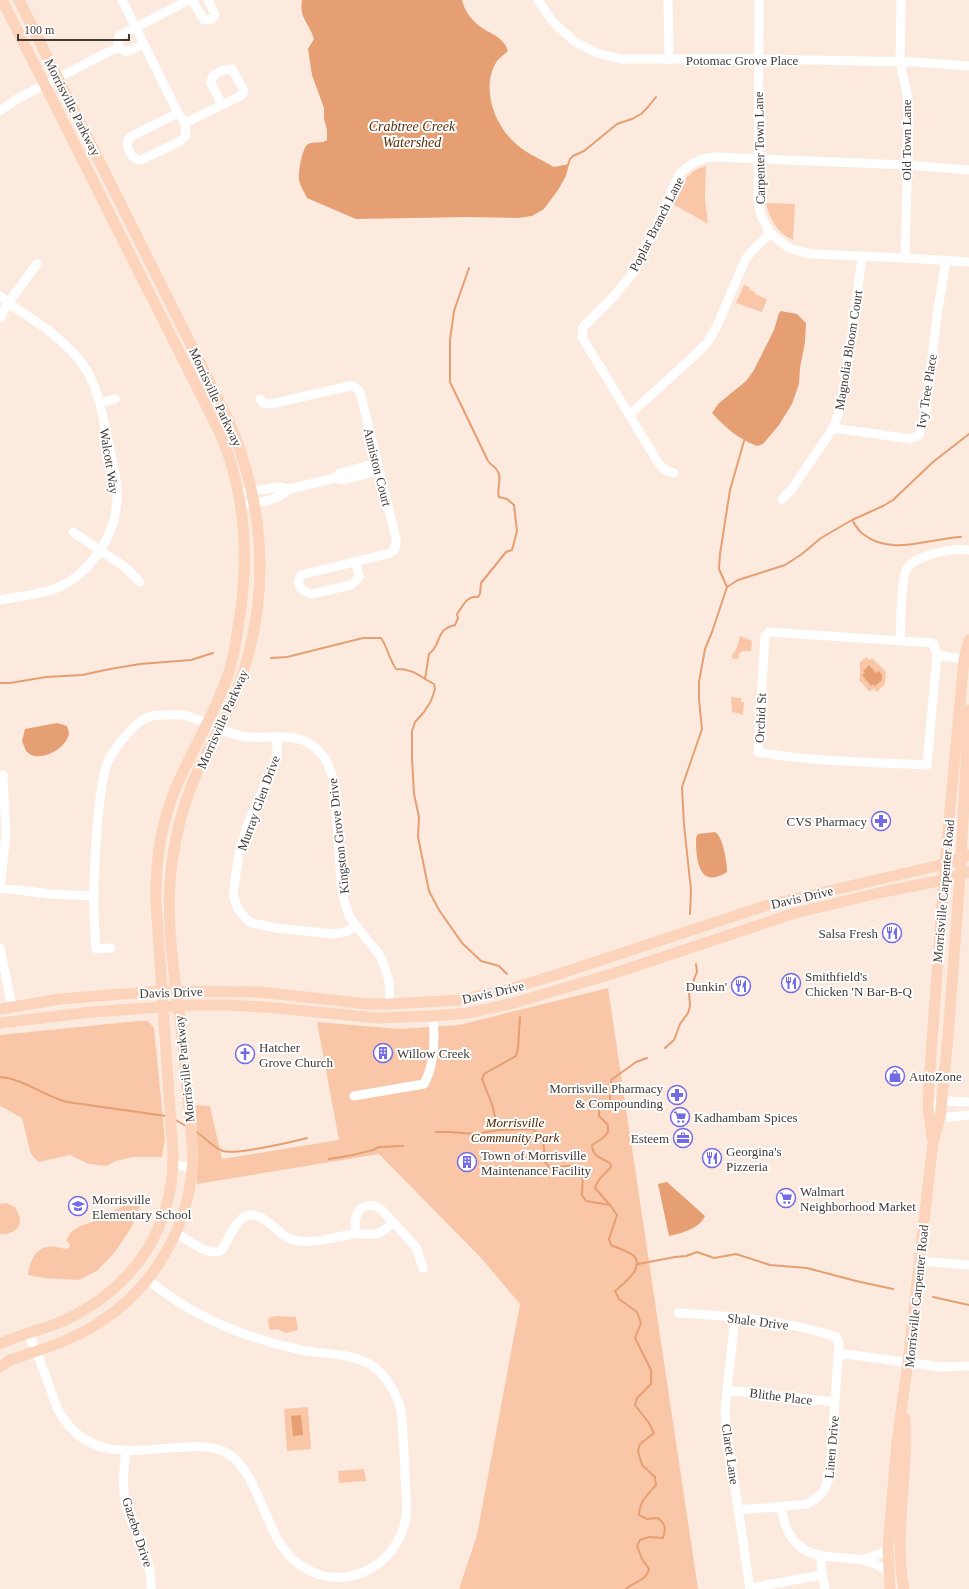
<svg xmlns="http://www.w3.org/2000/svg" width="969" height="1589" viewBox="0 0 969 1589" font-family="Georgia,serif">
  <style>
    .green { fill: #f9c7a8 }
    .water { fill: #e59f72 }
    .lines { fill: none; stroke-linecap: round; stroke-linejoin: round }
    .stream { stroke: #e59f72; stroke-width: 2 }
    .minor { stroke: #fff; stroke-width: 9 }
    .major { stroke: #fbd4bb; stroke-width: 11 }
    .labels { text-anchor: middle; stroke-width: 4; stroke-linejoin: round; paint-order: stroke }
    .street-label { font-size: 13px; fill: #413a36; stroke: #fff }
    .poi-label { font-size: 13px; fill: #413a36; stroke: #fff; text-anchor: start }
    .park-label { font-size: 13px; font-style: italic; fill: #522601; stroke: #fff }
    .water-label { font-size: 14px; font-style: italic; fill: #5a2d09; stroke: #fff }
  </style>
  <rect width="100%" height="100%" fill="#fceadf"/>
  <path class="green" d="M706 166 705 199 708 224 673 204C681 185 685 172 706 166Z
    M766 203 795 204 793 240C778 233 769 219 766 203Z
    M744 285 749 287V289L755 292V294L767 299 762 312 736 303Z
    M740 636 752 641 751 651H743L739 654V657L737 659H733L732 656 737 647Z
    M867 657 869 660 872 658 886 672 885 684 877 692 874 688 870 692 859 680 860 678V662Z
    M731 697 741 698V702H744L743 715 732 712Z
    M608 988 698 1589H459L477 1535 520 1304 482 1259 379 1154 197 1184 196 1105 210 1106 222 1159 339 1140 317 1022 400 1029 459 1025Z
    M138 1021H148L154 1028 165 1139 162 1157H133L116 1161 106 1166 89 1164 70 1155 38 1162 31 1154 22 1118 0 1106V1035Z
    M135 1202 141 1204 131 1228 115 1252 98 1270 79 1280 44 1278 28 1275C31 1252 42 1241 65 1249L69 1248 70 1245 66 1240 71 1232 80 1226 92 1222 119 1208Z
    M6 1203 15 1207C17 1211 20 1216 20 1220 20 1231 9 1235 0 1234V1204Z
    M277 1316 296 1317 298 1330 286 1333 277 1329 271 1330 269 1328 268 1319 270 1317Z
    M308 1407 311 1449 287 1451 284 1409Z
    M364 1469 366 1481 339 1483 338 1471Z"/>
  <path class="water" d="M302 0H462C464 9 470 18 477 24 488 34 503 35 508 51 505 54 500 57 497 61 481 86 493 121 512 140 523 152 540 159 554 167L569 164 566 176 558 190 544 209 532 216 518 218 466 217 356 219 307 198C305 193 300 186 299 180 298 173 302 148 308 144 314 141 321 144 327 140V130L324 119V108L312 75 308 49 314 39C309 22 299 19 302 0Z
    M781 311 797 314 806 323 805 342 800 368 799 384 792 404 779 425 763 444 757 446C737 438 727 429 712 413L718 404 746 381 754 370 774 330 779 313Z
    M869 665 876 673 879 671 882 675V680L875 686 873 684 871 686 862 675 865 673 863 671Z
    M57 723 67 726 69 733C67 747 48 758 34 756 31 755 28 753 26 751L22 741 25 729Z
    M715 832C723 836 727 863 727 872 698 890 696 859 696 838L698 834Z
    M667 1182 705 1216C699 1229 682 1233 669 1236L658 1184Z
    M301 1415 303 1435 293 1436 291 1416Z"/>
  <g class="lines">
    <path class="stream" d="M568 165 570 159 573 156 584 151 617 124 632 119 641 114 648 107 656 97
      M469 268 454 311 450 340V382L488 461C492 466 495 467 497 470 503 478 496 489 499 497L507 499 514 505 517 531 512 550 506 552 481 583 480 594 478 597C467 595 463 606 457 614L458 618 455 625C434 630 443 643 429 654L425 679 434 684 435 689 431 701 424 712 415 722 412 731V758L414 794 419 817 418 837 429 891 439 910 462 943 481 961 499 966 507 974
      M852 520C855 524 858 531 863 534 892 557 929 538 961 537
      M727 587 719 569 720 554 730 490 744 441
      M271 658 287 657 363 638H381C388 648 389 659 396 669 408 669 415 672 425 679
      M0 683H10L46 677 82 675 110 669 140 664 191 660 213 653
      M690 914 691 890 684 825 682 787 702 729 699 700V682L705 649 712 632 727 587 738 580 785 565 802 554 821 538 852 520 883 506 893 500 933 462 969 434
      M520 1017 518 1048 516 1056 484 1074 482 1079 492 1104 498 1130 532 1129 543 1137 545 1162 550 1168 576 1165 583 1172 582 1195 586 1201 610 1205 617 1215 609 1239 611 1245C617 1248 628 1251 634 1256 645 1268 623 1284 615 1291L619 1299 637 1312 641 1323 635 1338 651 1370V1384L637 1398 635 1405 649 1423 654 1433 640 1444 638 1451 642 1465 655 1477 656 1485C648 1494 639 1502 639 1515L647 1519 658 1518C666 1525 666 1529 663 1538L649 1537 640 1540 637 1546 642 1559 649 1569C646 1582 634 1581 626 1589
      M665 1048 674 1040 680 1024 688 1013 690 1006 689 992 697 972 696 964
      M0 1077C25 1079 43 1096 67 1102L166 1116
      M174 1119 186 1126
      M195 1131C205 1137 212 1147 223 1151 235 1155 292 1142 307 1138
      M436 1132H449L475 1134 498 1130
      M329 1159 353 1155 373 1150 379 1147 403 1146
      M610 1205 595 1188C597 1179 605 1174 611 1167L610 1163C601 1158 592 1156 592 1145L603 1138 608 1132V1125L599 1116V1110L610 1100 611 1080 636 1062 647 1058
      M638 1264 675 1257 686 1256 697 1252 714 1258 736 1254 770 1265 807 1268 856 1281 893 1289
      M933 1297 969 1305"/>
    <path class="minor" d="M122 0 178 113 185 123 186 136 179 142 141 160C131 160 123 144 130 137L178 113
      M192 0 204 20 212 19 215 14 208 0
      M538 0 553 22 575 42 597 53 621 59H759L914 62 969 66
      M668 0 669 60
      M759 0 758 200 761 216 770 233 789 248 802 252 812 254 905 258 969 262
      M901 0 900 62 907 94 909 112 905 258
      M118 47 126 52 144 44
      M0 111 17 99 118 47 119 36 189 0
      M185 123 242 95 244 91 232 69C224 69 211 73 211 83L222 105
      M0 296 8 303C33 320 62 337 81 362 98 384 102 413 108 441 111 457 117 474 117 491 119 534 89 579 48 591 32 595 16 597 0 600
      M0 318 8 303 37 264
      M260 399 263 403 271 404 349 386H354L360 392 396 539C397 547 394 552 387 554L301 575 298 582C300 590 305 592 312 594L351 585 355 582 359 577 356 562
      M100 403 115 399
      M629 415 694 356 707 343 717 326 745 260 752 251 770 233
      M833 428 911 439 919 435 925 414 938 309 946 261
      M674 473 665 470 659 464 582 337 583 327 615 295 632 274 661 216 678 176C689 164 699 158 715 157L907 165 969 170
      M335 478 340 473 377 463
      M239 493 280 487 289 489 335 478 342 480 379 471
      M782 499 792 489 833 428 839 412 845 384 862 257
      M241 505C258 502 276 502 289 489
      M73 532 125 567 140 582
      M900 641C901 626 900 577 908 567 913 560 922 558 929 555 942 551 955 548 969 550
      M937 655 933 643 769 632 765 636 758 752C812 762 872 762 927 765L937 655 964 659
      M277 737V757L247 826 239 852 233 895 238 909 246 919 252 923 276 928 333 934 345 932 356 926
      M0 888 51 894 93 896
      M0 889 6 834 3 775
      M0 948 12 1007
      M111 948 96 949C92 905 94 861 98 817 100 800 101 782 106 766 112 751 132 725 146 718 152 715 158 715 164 715 172 715 180 714 188 716 208 722 226 735 247 737 268 739 291 732 310 744 325 753 330 767 334 783L342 893 349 916 356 926 378 953 383 962 389 981 390 1004
      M354 1096 424 1084C435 1064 435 1038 433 1016
      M969 1102 942 1101 928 1106 940 1118 969 1115
      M173 1165 192 1167
      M176 1233C188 1240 210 1258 222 1250 227 1241 237 1219 246 1216 264 1210 276 1234 291 1239 308 1246 336 1236 354 1234 362 1233 371 1236 379 1233 384 1231 389 1226 393 1222L416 1247 423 1268
      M355 1234C355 1223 354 1210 366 1206 370 1205 375 1205 379 1208 384 1211 388 1217 393 1222
      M919 1261 969 1265
      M678 1313C732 1316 786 1320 836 1337L839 1343 830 1471C827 1489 823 1495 807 1504L739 1510
      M735 1318 725 1409 726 1427 750 1589
      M28 1333C37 1351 43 1369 50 1388 53 1397 56 1407 61 1415 91 1463 139 1449 186 1447 201 1446 217 1446 230 1455 257 1474 265 1527 287 1553 300 1569 324 1580 345 1577 376 1573 401 1549 406 1517 408 1503 405 1487 405 1472 404 1451 403 1430 401 1410 396 1393 388 1378 374 1367 353 1352 325 1355 301 1350 244 1338 193 1317 148 1280
      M838 1353 941 1367 969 1366
      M727 1390 834 1402
      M126 1450C124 1467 122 1484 125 1500 131 1533 152 1551 151 1589
      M781 1507C793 1583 852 1540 889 1573
      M822 1556 821 1567 825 1589
      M862 1560 882 1553 888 1547
      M750 1588 822 1575"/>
    <path class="major" d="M0 1009 60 999 162 991 260 992 368 1004H390L459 1000 502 991 556 975 768 905 945 864 969 855
      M0 1023 92 1012 190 1005H225L265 1007 378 1018 433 1016 468 1013 514 1003 618 972 795 913 883 892 943 880 969 872
      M932 1137 928 1106 929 1082 945 864 964 659 969 640
      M0 1344C20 1334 43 1330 63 1321 131 1290 174 1230 173 1154L156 903C155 863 161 822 177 785 193 748 215 713 228 675 233 660 236 643 238 627 248 571 247 515 230 460 227 449 222 439 218 429L2 0
      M0 1367 10 1360C39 1350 71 1341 97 1324 155 1288 192 1223 193 1154 189 1109 185 1063 180 1018 173 968 165 913 172 863 176 833 184 802 196 775 207 752 219 730 230 707 272 610 269 515 228 419L19 0
      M890 1589 888 1547 897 1442 908 1362 933 1142 940 1118 948 1037 960 876 969 710
      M904 1589C893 1533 909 1475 905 1419"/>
  </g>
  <defs>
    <g id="pharmacy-ring" transform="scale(1)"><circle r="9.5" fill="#fff" stroke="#736ae4" stroke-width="1.5"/><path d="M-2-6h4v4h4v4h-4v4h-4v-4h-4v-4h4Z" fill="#736ae4"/></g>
    <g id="restaurant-ring" transform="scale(1)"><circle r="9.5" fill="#fff" stroke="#736ae4" stroke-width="1.5"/><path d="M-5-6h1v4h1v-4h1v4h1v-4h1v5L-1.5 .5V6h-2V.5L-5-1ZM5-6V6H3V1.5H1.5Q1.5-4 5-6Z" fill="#736ae4"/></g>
    <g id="building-ring" transform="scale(1)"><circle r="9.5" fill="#fff" stroke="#736ae4" stroke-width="1.5"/><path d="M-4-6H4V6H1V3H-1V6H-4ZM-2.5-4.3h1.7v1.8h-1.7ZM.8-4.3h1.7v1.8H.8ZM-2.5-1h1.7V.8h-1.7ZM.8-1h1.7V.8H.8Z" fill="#736ae4"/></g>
    <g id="church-ring" transform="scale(1)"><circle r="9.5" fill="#fff" stroke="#736ae4" stroke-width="1.5"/><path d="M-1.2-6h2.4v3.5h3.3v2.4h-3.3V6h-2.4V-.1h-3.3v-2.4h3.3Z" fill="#736ae4"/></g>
    <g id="shop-ring" transform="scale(1)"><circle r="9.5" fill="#fff" stroke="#736ae4" stroke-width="1.5"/><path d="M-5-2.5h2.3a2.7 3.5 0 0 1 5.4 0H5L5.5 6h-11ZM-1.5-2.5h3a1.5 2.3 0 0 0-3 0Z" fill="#736ae4"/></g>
    <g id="supermarket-ring" transform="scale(1)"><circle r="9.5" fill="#fff" stroke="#736ae4" stroke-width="1.5"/><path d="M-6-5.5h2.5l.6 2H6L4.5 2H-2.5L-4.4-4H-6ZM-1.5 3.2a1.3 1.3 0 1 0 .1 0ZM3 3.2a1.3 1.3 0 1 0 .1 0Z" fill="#736ae4"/></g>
    <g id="office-ring" transform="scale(1)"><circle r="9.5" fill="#fff" stroke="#736ae4" stroke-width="1.5"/><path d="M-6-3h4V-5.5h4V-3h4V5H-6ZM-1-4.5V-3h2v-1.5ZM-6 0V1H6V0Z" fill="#736ae4"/></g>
    <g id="school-ring" transform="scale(1)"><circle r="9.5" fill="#fff" stroke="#736ae4" stroke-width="1.5"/><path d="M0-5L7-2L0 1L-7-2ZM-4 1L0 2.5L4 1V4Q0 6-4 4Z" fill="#736ae4"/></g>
  </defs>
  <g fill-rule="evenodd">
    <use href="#pharmacy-ring" x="881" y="821"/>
    <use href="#restaurant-ring" x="892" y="933"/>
    <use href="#restaurant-ring" x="791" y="983"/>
    <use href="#restaurant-ring" x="741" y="986"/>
    <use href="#building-ring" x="383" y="1053"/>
    <use href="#church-ring" x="245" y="1054"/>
    <use href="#shop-ring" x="895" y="1076"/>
    <use href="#pharmacy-ring" x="677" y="1095"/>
    <use href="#supermarket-ring" x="680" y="1117"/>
    <use href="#office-ring" x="683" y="1138"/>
    <use href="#restaurant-ring" x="712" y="1158"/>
    <use href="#building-ring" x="467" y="1162"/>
    <use href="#supermarket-ring" x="786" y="1198"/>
    <use href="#school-ring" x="78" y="1206"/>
  </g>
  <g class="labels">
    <g class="street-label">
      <text x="742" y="65">Potomac Grove Place</text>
      <text transform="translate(73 107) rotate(63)" y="5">Morrisville Parkway</text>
      <text transform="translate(906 140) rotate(-90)" y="5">Old Town Lane</text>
      <text transform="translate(759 148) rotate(-91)" y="5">Carpenter Town Lane</text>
      <text transform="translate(656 224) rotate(-63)" y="5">Poplar Branch Lane</text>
      <text transform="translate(848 350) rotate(-81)" y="5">Magnolia Bloom Court</text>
      <text transform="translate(926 391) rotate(-81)" y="5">Ivy Tree Place</text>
      <text transform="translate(216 397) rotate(65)" y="5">Morrisville Parkway</text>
      <text transform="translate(110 461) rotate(81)" y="5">Walcott Way</text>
      <text transform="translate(378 467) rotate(76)" y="5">Anniston Court</text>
      <text transform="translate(760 718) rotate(-87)" y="5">Orchid St</text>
      <text transform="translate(222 719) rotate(-66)" y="5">Morrisville Parkway</text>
      <text transform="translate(258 803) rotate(-70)" y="5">Murray Glen Drive</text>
      <text transform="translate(338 836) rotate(-96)" y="5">Kingston Grove Drive</text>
      <text transform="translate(943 891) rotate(-85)" y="5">Morrisville Carpenter Road</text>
      <text transform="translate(802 897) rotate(-13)" y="5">Davis Drive</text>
      <text transform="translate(171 992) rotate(-2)" y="5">Davis Drive</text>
      <text transform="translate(493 992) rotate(-13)" y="5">Davis Drive</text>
      <text transform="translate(184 1069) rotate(-96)" y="5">Morrisville Parkway</text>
      <text transform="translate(916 1296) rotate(-84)" y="5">Morrisville Carpenter Road</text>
      <text transform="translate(758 1321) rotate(7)" y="5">Shale Drive</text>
      <text transform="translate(781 1396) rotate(7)" y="5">Blithe Place</text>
      <text transform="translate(831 1447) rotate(-85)" y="5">Linen Drive</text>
      <text transform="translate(731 1454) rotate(82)" y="5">Claret Lane</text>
      <text transform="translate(138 1532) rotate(72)" y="5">Gazebo Drive</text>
    </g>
    <g class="poi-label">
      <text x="867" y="826" text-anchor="end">CVS Pharmacy</text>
      <text x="878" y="938" text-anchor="end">Salsa Fresh</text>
      <text x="805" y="981">Smithfield's<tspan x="805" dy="15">Chicken 'N Bar-B-Q</tspan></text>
      <text x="727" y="991" text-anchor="end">Dunkin'</text>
      <text x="259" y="1052">Hatcher<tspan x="259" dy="15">Grove Church</tspan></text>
      <text x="397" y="1058">Willow Creek</text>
      <text x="909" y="1081">AutoZone</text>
      <text x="663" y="1093" text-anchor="end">Morrisville Pharmacy<tspan x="663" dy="15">&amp; Compounding</tspan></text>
      <text x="694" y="1122">Kadhambam Spices</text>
      <text x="669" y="1143" text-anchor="end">Esteem</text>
      <text x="726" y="1156">Georgina's<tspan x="726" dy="15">Pizzeria</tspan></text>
      <text x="481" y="1160">Town of Morrisville<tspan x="481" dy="15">Maintenance Facility</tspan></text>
      <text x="800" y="1196">Walmart<tspan x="800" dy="15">Neighborhood Market</tspan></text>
      <text x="92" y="1204">Morrisville<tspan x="92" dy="15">Elementary School</tspan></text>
    </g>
    <g class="park-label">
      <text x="515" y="1127">Morrisville<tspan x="515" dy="15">Community Park</tspan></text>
    </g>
    <g class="water-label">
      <text x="412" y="131">Crabtree Creek<tspan x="412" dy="16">Watershed</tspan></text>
    </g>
  </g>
  <path d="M18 34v6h111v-6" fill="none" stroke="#413a36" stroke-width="2"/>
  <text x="24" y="34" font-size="12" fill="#413a36" stroke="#ffffff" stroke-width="3" paint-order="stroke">100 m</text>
</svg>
